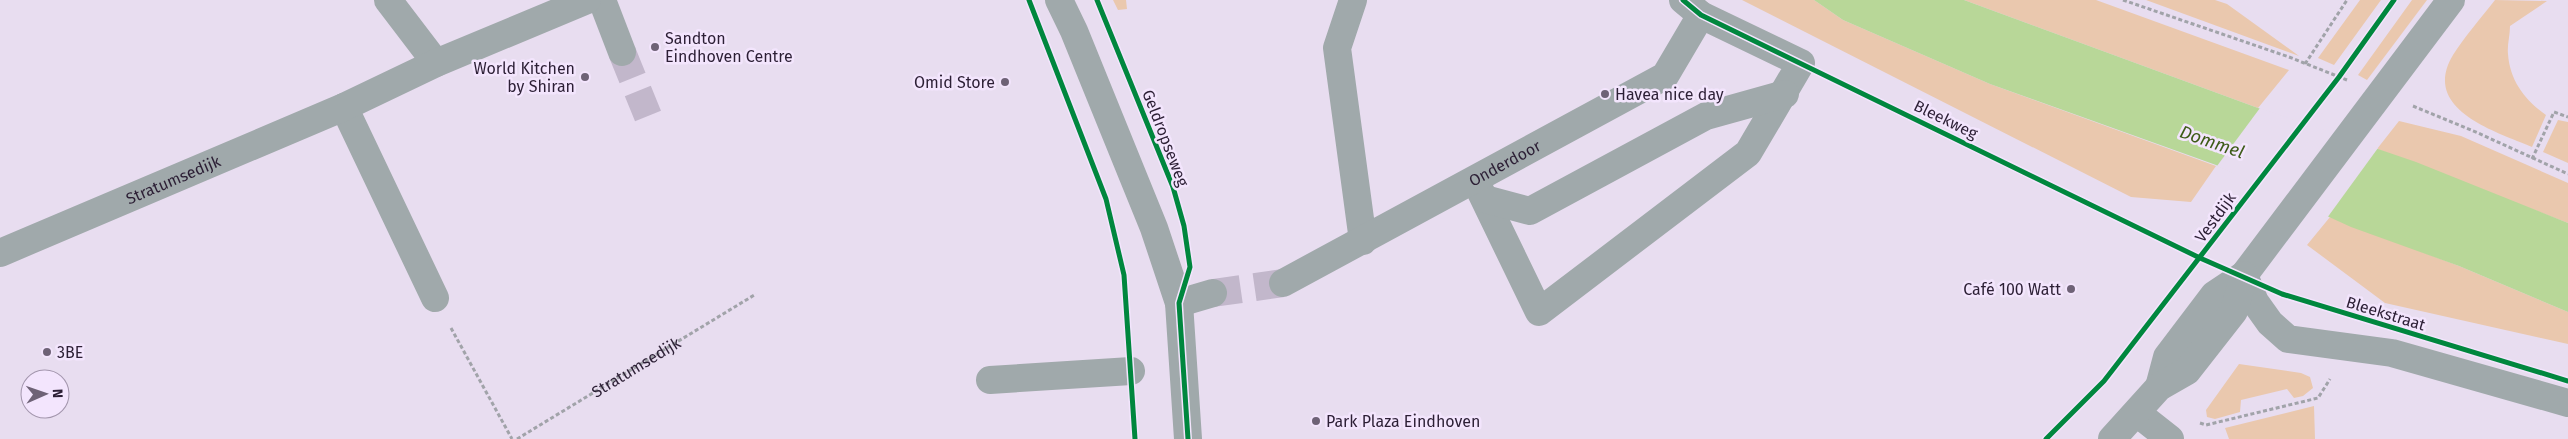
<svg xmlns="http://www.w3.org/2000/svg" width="2568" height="439" viewBox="0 0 2568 439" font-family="'Fira Sans',sans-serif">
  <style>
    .green { fill: #eac8ae }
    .water { fill: #b8d798 }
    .pier { fill: #e8ddf0 }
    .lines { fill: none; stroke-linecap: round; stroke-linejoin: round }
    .minor-tunnel { stroke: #c2b7cb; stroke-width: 28; stroke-dasharray: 28 14; stroke-linecap: butt }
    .path { stroke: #a1a3a9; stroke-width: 3; stroke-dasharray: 4 2.5; stroke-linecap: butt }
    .minor { stroke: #a0a9ab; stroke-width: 28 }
    .cycleway-casing { stroke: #f3e5fd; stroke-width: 8 }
    .cycleway { stroke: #00873e; stroke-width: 5 }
    .poi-dot { fill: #6e6276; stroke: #f3e5fd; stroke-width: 2 }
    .labels { text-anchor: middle; stroke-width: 5; stroke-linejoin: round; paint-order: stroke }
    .poi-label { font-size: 16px; fill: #2c1f35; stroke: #f3e5fd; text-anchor: start }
    .street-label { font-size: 16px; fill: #2c1f35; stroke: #f3e5fd }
    .water-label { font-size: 18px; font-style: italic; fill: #3e5c19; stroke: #f3e5fd }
  </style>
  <rect width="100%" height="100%" fill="#e8ddf0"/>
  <path class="green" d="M1113 0H1126L1127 9 1118 10Z
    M1742 0H1814L1843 20 1990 84 2216 166 2191 202 2131 197Z
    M1964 0H2096L2289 70 2258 108Z
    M2146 0H2215L2227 4 2299 56Z
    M2360 0H2381L2334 65 2318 58Z
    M2412 0H2427L2367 80 2358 75Z
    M2495 0 2547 1 2510 26C2510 36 2507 45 2508 54 2510 81 2525 100 2546 115L2532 147C2497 132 2420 110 2453 55 2465 36 2481 18 2495 0Z
    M2558 120 2568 122V163L2543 152Z
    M2399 121 2461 136 2568 183V223L2377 149Z
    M2330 217 2459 266 2568 312V344L2385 303 2307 245Z
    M2239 364 2301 373 2310 377 2313 388 2303 396 2294 398 2287 389 2241 400 2240 412 2215 419 2207 417 2206 410Z
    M2314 406 2315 439H2229L2225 428Z"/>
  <path class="water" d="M1814 0H1964L2258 108 2416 162 2568 223V312L2459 266 2351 227 2216 165 1990 84 1843 20Z"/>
  <path class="pier" d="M2260 108 2378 148 2327 218 2217 166Z"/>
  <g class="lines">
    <path class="minor-tunnel" d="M622 52 648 116
      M1213 293 1283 283"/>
    <g class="path">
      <path d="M2123 0 2289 57 2347 80"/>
      <path d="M2305 64 2347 0"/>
      <path d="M2413 106 2478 133 2568 174"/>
      <path d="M2532 159 2554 112 2568 117"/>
      <path d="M451 328 512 439"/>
      <path d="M2200 423 2206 425 2318 398 2330 379"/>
      <path id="s1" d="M517 439 756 294"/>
    </g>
    <g class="minor">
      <path d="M388 0 436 63"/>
      <path d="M602 0 622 52"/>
      <path d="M1059 0 1074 31 1154 228 1179 303 1188 439"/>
      <path d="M1353 0 1337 48 1363 241"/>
      <path d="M344 107 435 298"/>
      <path d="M1475 180 1539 312 1748 153 1801 63 1701 15 1683 0"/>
      <path d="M1485 199 1530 211 1706 116 1785 94"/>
      <path id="s2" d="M0 253 344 107 436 63 587 0"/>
      <path d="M2244 275 2255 302 2270 323 2288 339 2392 353 2568 403"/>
      <path id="s3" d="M1283 283 1665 76 1701 15"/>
      <path d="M1179 303 1213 293"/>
      <path d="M990 380 1131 371"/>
      <path d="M2159 387 2167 357 2214 295 2244 275 2451 0"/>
      <path d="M2137 413 2170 439"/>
      <path d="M2112 439 2159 387 2187 371 2234 311 2244 275"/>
    </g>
    <g class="cycleway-casing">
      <path id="cycleway" d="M1029 0 1106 199 1124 275 1135 439
        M1097 0 1173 187 1184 226 1190 267 1179 303 1188 439
        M1683 0 1701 15 2200 258 2282 294 2568 381
        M2046 439 2104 381 2339 77 2394 0"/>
    </g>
    <use href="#cycleway" class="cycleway"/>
  </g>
  <g class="poi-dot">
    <circle cx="655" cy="47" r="5"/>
    <circle cx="585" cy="77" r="5"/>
    <circle cx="1005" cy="82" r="5"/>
    <circle cx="1605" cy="94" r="5"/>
    <circle cx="2071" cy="289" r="5"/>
    <circle cx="47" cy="352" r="5"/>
    <circle cx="1316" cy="421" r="5"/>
  </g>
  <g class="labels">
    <g class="poi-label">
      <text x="665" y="44">Sandton<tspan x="665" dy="18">Eindhoven Centre</tspan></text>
      <text x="575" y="74" text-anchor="end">World Kitchen<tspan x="575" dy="18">by Shiran</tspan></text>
      <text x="995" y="88" text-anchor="end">Omid Store</text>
      <text x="1615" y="100">Havea nice day</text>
      <text x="2061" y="295" text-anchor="end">Café 100 Watt</text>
      <text x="57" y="358">3BE</text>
      <text x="1326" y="427">Park Plaza Eindhoven</text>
    </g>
    <g class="street-label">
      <text transform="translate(1946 119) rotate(26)" y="6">Bleekweg</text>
      <text transform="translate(1166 138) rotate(69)" y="6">Geldropseweg</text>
      <text dy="6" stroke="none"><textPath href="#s3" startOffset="252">Onderdoor</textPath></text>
      <text dy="6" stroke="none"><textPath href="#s2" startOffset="188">Stratumsedijk</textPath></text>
      <text transform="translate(2215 217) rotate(-54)" y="6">Vestdijk</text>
      <text transform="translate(2386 313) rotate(17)" y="6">Bleekstraat</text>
      <text dy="6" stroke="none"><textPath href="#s1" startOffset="139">Stratumsedijk</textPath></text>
    </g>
    <g class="water-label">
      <text transform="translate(2212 142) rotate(19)" y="6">Dommel</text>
    </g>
  </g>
  <g transform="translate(45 394) rotate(88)"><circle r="24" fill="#f3e5fd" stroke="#a396ad"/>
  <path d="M0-4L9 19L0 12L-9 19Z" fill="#6e6276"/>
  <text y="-8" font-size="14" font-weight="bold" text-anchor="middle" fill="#2c1f35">N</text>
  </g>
</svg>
